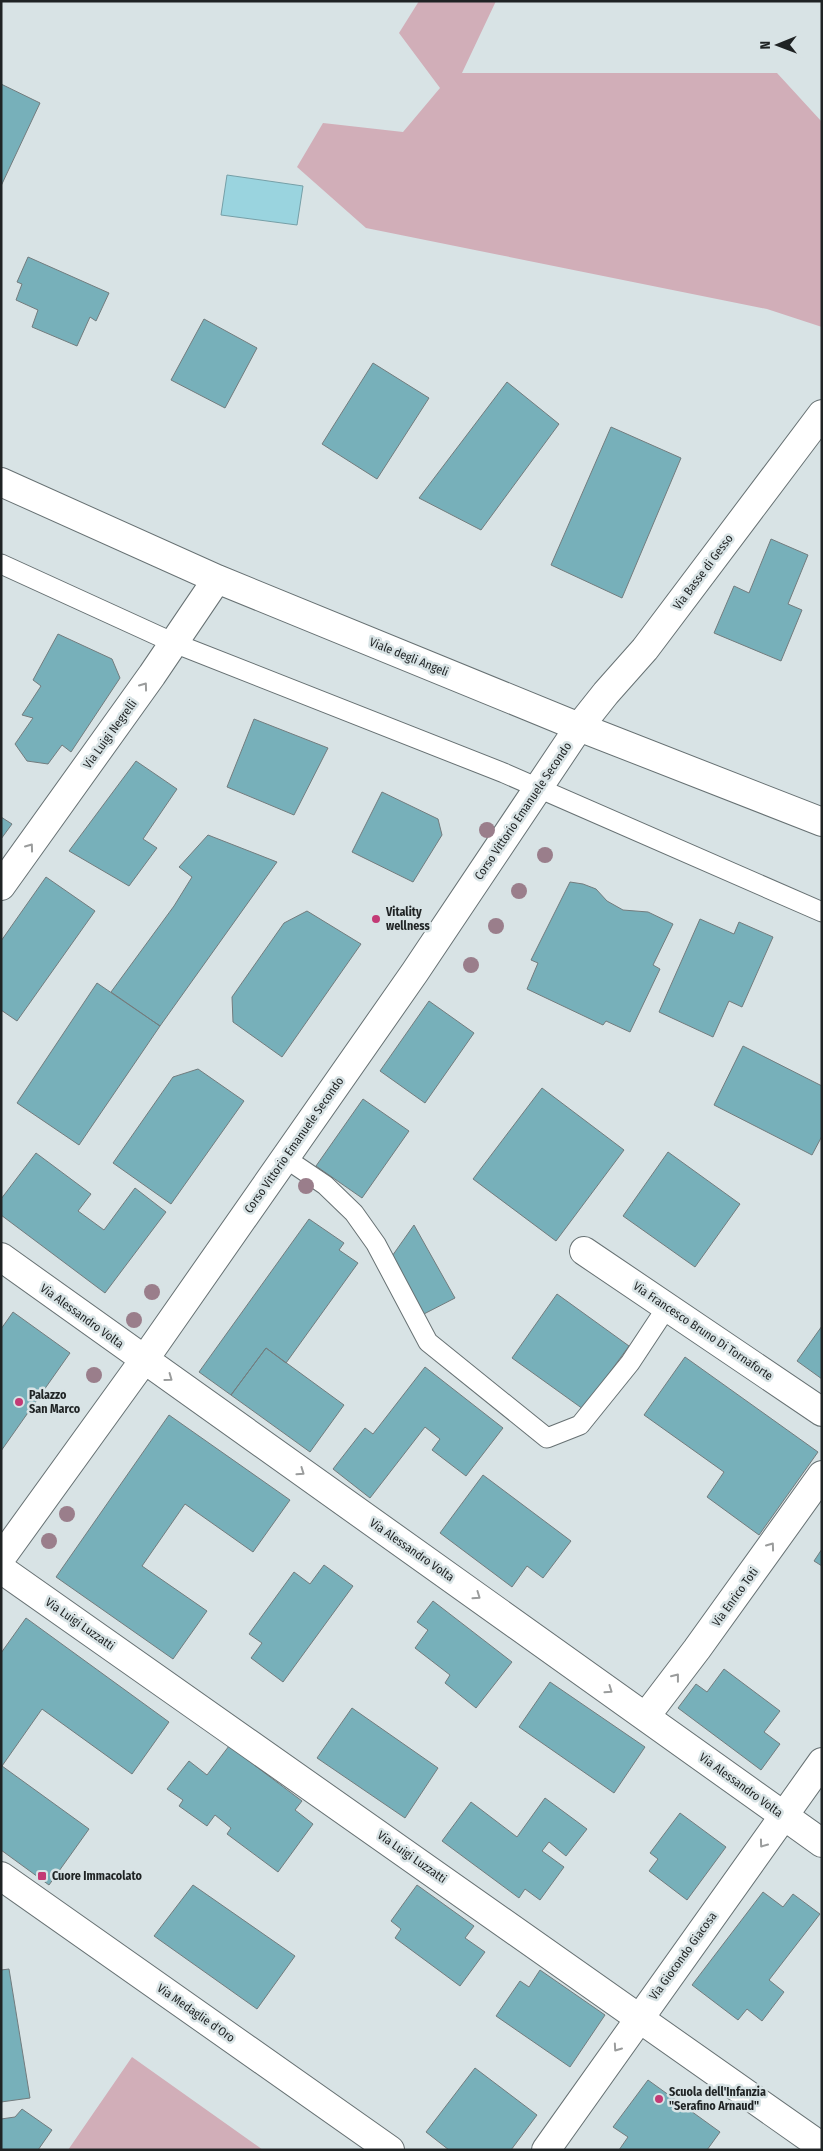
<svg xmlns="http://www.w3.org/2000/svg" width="823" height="2151" viewBox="0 0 823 2151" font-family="'Fira Sans Condensed',sans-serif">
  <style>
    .green { fill: #d1aeb8 }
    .water { fill: #9ad4df; stroke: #759fa7 }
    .building { fill: #77b0ba; stroke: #727c7e }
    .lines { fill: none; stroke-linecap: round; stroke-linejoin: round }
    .lane-casing { stroke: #677173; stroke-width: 21 }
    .street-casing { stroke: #677173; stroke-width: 30 }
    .lane { stroke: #fff; stroke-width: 19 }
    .street { stroke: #fff; stroke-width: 28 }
    .tree { fill: #9a7e8b }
    .oneway { stroke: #9a9c9c }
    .poi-dot { fill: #c33a75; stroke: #d8e3e5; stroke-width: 2 }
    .labels { text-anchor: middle; stroke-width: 5; stroke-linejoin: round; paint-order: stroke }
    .street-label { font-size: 12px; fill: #1f2324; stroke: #d8e3e5 }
    .poi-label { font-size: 12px; font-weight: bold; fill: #1f2324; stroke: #d8e3e5; text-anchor: start }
  </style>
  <rect width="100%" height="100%" fill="#d8e3e5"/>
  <path class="green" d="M419 1H496L462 73H777L822 122V327L767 309 366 228 297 167 323 123 403 132 440 88 399 33Z
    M132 2057 263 2150H68Z"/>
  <path class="water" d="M227 175 303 186 297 225 221 215Z"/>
  <path class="building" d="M1 84 40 103 1 186Z
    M28 257 109 293 96 321 90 317 77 346 32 327 38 310 16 300 22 284 17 282Z
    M204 319 257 348 225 408 171 380Z
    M373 363 429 398 377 479 322 444Z
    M507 382 559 424 481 530 419 498Z
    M611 427 681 458 622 598 551 565Z
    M771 539 808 555 788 604 802 610 781 661 714 633 734 586 749 593Z
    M58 634 112 659 120 678 71 752 62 745 48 764 27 761 15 744 33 718 22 715 41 686 33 680Z
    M254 719 328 748 294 815 227 787Z
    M136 761 177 789 143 839 157 848 129 886 69 851Z
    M382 792 438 819 442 835 413 882 352 852Z
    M1 817 12 824 1 839Z
    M208 835 277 862 160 1026 111 992 174 906 192 877 179 867Z
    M46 877 95 911 17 1021 1 1010V941Z
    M570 882 583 884 596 889 607 901 623 910 648 912 673 924 653 965 660 969 630 1032 606 1021 603 1025 527 989 538 963 531 960Z
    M307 911 361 944 282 1057 233 1022 232 997 284 923Z
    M700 919 734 934 739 922 773 937 742 1007 729 1001 713 1037 659 1012Z
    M97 983 160 1026 79 1145 17 1103Z
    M429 1001 474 1033 425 1103 380 1071Z
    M743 1046 822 1086V1136L812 1155 714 1105Z
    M198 1069 244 1101 171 1204 113 1163 173 1077Z
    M542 1088 624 1150 556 1241 473 1179Z
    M363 1099 409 1131 362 1198 316 1166Z
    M668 1152 740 1204 695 1267 623 1216Z
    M36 1153 91 1194 78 1211 104 1230 135 1188 166 1212 105 1293 1 1215V1199Z
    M309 1219 344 1243 339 1250 358 1263 286 1363 266 1348 231 1395 199 1372Z
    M414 1225 455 1298 420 1316 390 1259Z
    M557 1294 629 1346 583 1409 512 1358Z
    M13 1312 70 1353 1 1451V1329Z
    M822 1326V1379L797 1361Z
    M266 1348 344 1405 310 1452 231 1395Z
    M685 1357 818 1452 759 1535 707 1497 724 1472 644 1415Z
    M425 1367 503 1428 466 1476 432 1450 440 1439 425 1427 370 1498 333 1469 365 1428 373 1434Z
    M169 1415 290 1500 253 1552 185 1504 142 1566 207 1611 173 1659 56 1577Z
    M483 1475 571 1541 543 1578 527 1566 512 1587 440 1533Z
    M822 1549V1566L814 1561Z
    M324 1565 353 1586 283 1682 251 1658 262 1643 249 1634 294 1572 310 1584Z
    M433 1601 512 1662 476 1708 445 1683 450 1675 415 1648 428 1630 417 1622Z
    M26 1618 169 1722 132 1774 42 1709 2 1766 89 1829 49 1885 1 1850V1653Z
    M724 1669 780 1711 764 1732 780 1744 761 1770 678 1708 696 1684 707 1692Z
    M550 1682 645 1747 614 1793 519 1727Z
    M352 1708 438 1768 405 1818 317 1758Z
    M229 1746 302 1801 295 1810 313 1824 278 1872 227 1834 231 1828 215 1815 207 1826 179 1806 183 1800 167 1789 189 1761 207 1775Z
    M545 1798 587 1829 566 1856 549 1842 542 1851 564 1867 540 1900 525 1889 519 1898 442 1841 471 1802 517 1837Z
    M680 1813 726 1847 687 1900 649 1871 658 1859 650 1853Z
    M193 1885 295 1956 257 2009 154 1936Z
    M417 1885 474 1926 465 1938 485 1952 460 1986 395 1938 401 1929 391 1921Z
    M763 1892 783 1907 793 1894 820 1914 769 1980 784 1992 762 2021 747 2009 738 2020 692 1985Z
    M9 1969 30 2098 1 2102V1970Z
    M540 1970 605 2015 570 2067 496 2016 520 1981 529 1987Z
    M475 2068 537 2115 511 2150H449L426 2132Z
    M648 2080 720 2132 707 2150H619L628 2137 613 2127Z
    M22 2109 52 2130 38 2150H1V2119L15 2117Z"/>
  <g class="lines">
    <g class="lane-casing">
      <path id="lane" d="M1 564 174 643 504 773 822 912
        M285 1158 325 1185 354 1213 376 1244 428 1342 547 1438 580 1425 630 1363 667 1307"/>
    </g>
    <g class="street-casing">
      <path id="street" d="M1 482 217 579 579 727 822 822
        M1 886 152 675 217 579
        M584 1251 822 1412
        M1 1257 822 1843
        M1 1558 144 1360 415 972 579 727 606 693 645 649 822 414
        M1 1569 822 2147
        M646 1716 697 1649 822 1475
        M1 1876 390 2150
        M546 2150 822 1762"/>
    </g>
    <use href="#lane" class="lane"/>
    <use href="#street" class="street"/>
  </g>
  <g class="tree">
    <circle cx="487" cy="830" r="8"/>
    <circle cx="545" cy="855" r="8"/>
    <circle cx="519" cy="891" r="8"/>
    <circle cx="496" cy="926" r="8"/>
    <circle cx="471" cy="965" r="8"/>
    <circle cx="306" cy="1186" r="8"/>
    <circle cx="152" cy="1292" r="8"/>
    <circle cx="134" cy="1320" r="8"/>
    <circle cx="94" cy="1375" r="8"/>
    <circle cx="67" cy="1514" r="8"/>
    <circle cx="49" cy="1541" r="8"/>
  </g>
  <defs><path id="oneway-chevron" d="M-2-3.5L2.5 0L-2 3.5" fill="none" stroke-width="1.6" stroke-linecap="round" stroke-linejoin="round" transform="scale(1.25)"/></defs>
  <g class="oneway">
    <use href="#oneway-chevron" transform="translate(144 686) rotate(-54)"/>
    <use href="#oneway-chevron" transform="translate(30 847) rotate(-54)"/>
    <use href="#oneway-chevron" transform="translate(169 1378) rotate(36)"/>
    <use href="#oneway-chevron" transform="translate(301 1472) rotate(35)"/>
    <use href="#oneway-chevron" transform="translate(771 1546) rotate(-54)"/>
    <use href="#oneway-chevron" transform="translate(477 1596) rotate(35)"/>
    <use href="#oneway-chevron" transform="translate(676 1677) rotate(-52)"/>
    <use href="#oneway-chevron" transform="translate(609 1690) rotate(35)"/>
    <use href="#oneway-chevron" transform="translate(763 1844) rotate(126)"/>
    <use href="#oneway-chevron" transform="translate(617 2048) rotate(125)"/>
  </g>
  <g class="poi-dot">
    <circle cx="376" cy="919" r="5"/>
    <circle cx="19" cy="1402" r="5"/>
    <rect x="37" y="1871" width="10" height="10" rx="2.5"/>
    <circle cx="659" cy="2099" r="5"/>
  </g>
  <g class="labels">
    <g class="street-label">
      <text transform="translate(703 572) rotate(-53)" y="4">Via Basse di Gesso</text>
      <text transform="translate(409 657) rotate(22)" y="4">Viale degli Angeli</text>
      <text transform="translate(110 734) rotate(-54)" y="4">Via Luigi Negrelli</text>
      <text transform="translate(523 811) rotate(-56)" y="4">Corso Vittorio Emanuele Secondo</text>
      <text transform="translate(294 1145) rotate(-55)" y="4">Corso Vittorio Emanuele Secondo</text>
      <text transform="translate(82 1316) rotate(36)" y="4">Via Alessandro Volta</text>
      <text transform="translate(703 1331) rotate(34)" y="4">Via Francesco Bruno Di Tornaforte</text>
      <text transform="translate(412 1550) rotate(35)" y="4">Via Alessandro Volta</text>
      <text transform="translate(735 1597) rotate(-54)" y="4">Via Enrico Toti</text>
      <text transform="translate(80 1624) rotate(35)" y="4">Via Luigi Luzzatti</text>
      <text transform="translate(741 1785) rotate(36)" y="4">Via Alessandro Volta</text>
      <text transform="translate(412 1857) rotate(35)" y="4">Via Luigi Luzzatti</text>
      <text transform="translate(683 1956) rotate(-54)" y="4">Via Giocondo Giacosa</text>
      <text transform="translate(196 2013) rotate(35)" y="4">Via Medaglie d'Oro</text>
    </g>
    <g class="poi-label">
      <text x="386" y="916">Vitality<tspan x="386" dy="14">wellness</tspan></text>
      <text x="29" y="1399">Palazzo<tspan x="29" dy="14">San Marco</tspan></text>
      <text x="52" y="1880">Cuore Immacolato</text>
      <text x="669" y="2096">Scuola dell'Infanzia<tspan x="669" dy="14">"Serafino Arnaud"</tspan></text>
    </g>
  </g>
  <rect width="823" height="2151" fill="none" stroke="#1f2324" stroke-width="5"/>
  <g transform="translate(778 45) rotate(269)" stroke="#d8e3e5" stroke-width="4" paint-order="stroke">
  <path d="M0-4L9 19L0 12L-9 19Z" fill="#1f2324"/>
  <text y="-8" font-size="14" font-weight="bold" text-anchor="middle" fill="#1f2324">N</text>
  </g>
</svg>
